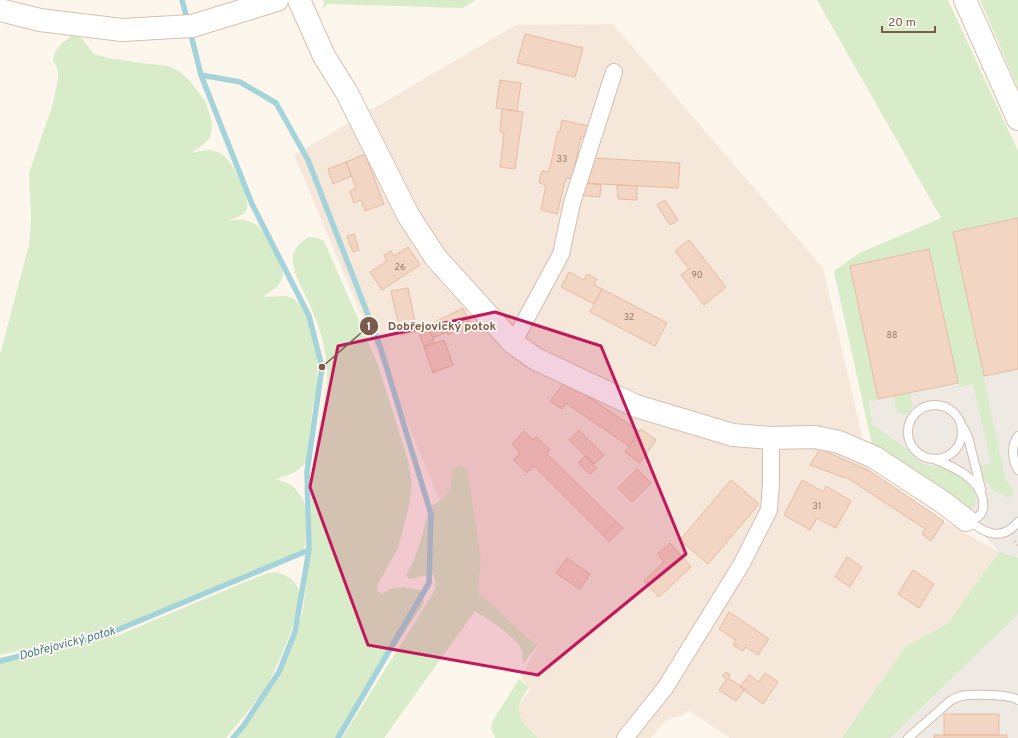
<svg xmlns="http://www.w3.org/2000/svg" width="1018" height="738" viewBox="0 0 1018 738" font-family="Overpass,sans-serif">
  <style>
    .residential { fill: #f5e8da }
    .industrial { fill: #efe9e4 }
    .green { fill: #d8ecc9 }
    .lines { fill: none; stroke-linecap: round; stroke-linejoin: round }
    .stream { stroke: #a5d3da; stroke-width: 5.5 }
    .building { fill: #f3d5c3; stroke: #e6bba3 }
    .lane-casing { stroke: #d1beb0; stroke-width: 10 }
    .street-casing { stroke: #d1beb0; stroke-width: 18 }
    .secondary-casing { stroke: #d6c0b0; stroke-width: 24 }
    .path { stroke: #d9b8a5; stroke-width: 2.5; stroke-dasharray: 1 3; stroke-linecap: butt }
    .lane { stroke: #fff; stroke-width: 8 }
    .street { stroke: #fff; stroke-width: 16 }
    .secondary { stroke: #fff; stroke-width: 22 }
    .marked { fill: #c2185b; fill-opacity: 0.2; stroke: #c2185b; stroke-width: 3; stroke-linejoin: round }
    .labels { text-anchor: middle; stroke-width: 3.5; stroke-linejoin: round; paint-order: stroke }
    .number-label { font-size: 9px; fill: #987a6a }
    .water-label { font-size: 12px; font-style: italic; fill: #437c86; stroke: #fffaf3 }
    .leader { fill: none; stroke: #7a5c4d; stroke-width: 1.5 }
    .callout-dot { fill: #7a5c4d; stroke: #fffaf3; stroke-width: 1.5 }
    .mark-label { font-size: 12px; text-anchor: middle; font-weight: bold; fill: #fff }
    .callout-label { font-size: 12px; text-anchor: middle; font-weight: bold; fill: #7a5c4d; stroke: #fffaf3; stroke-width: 3.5; stroke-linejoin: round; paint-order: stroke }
  </style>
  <rect width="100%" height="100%" fill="#fdf6ec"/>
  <path class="residential" d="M613 24 823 268 870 471 944 521 999 552 947 624 905 647 842 738H730L688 710 681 717 679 716 676 718H672L664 722 651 738H538L526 727 520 718 518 711 522 700 530 690 522 678V674L538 647 478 592 481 559 451 473V487L446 496 440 501 294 155 516 25Z"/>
  <path class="industrial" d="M1018 182V738H875L1015 604 999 552 950 498 873 449 834 271 860 253 942 218Z"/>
  <path class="green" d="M324 0H476L463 8 327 4 323 9Z
    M817 0H948L1018 151V218L953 232 1005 478 1014 491 1011 497C995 496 982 481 979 466L991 463 973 384 959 387 929 249 850 266 878 399 868 402 873 425C884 432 894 439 904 447 909 452 913 458 919 462 927 467 938 466 946 469 960 474 982 491 974 507L966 508 873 449 834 271 860 253 941 218Z
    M980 0H1018V88L981 2Z
    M71 36H78L83 40 94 54 108 58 141 63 169 66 179 71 189 80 205 101 211 118 212 128 210 138 204 144 191 153C199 151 208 149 215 151 221 153 227 158 230 163 236 171 252 202 246 211 242 217 233 218 228 221L242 219 257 225 264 233 283 270V277L278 286 263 297 286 296 294 299 305 311 313 332 317 358V388L313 405 306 462C298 473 288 475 276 479L287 483 294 487 300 495 304 501 306 519 305 546 301 554 244 580 116 630 0 655V355L24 263 29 246 31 219 29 173 53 104 58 78V70L53 60 55 52 61 44Z
    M309 237 318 238 324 241 377 362 408 460 412 484 409 506 400 541 398 548 378 584 377 590 381 594 392 588 403 587 420 590 423 596 424 603 335 738H233L253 714 273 686 290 652 303 611 306 586 311 524V476L327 385C329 360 322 333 312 310 306 293 292 276 293 258 293 248 302 241 309 237Z
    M910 393 913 407 906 415C894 412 896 407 894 396Z
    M460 466 467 469 481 559 478 592 537 646 523 664C523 660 523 655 522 651 517 637 488 619 475 611L384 738H342L435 590 436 581 433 574 409 579 406 575C418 555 424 530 429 507 439 502 450 496 451 484 451 479 451 474 453 469Z
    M999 552 1018 558V614L890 738H842L905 647 947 624Z
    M276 572C286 575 295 579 299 590 305 605 277 666 269 682 258 701 240 720 226 738H0V658L70 645 119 635 240 584 268 573Z
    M519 679 529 687C511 711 519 720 538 738H495L491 728 492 722Z"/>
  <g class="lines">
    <path class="stream" d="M182 0 188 23
      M201 75 240 82 276 103 308 160 380 346 431 514 429 583 338 738
      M0 661 110 633 309 550 307 472 322 367 309 316 252 204 201 75 190 31
      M233 738 244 725 279 672 295 632 309 550"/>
  </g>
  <path class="building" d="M525 34 583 48 575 77 517 63Z
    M500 80 521 83 517 111 496 108Z
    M502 109 523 112 515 169 500 167 504 133 500 132Z
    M562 120 593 127 589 138 581 136 572 179 566 178 557 214 541 210 546 185 539 183 542 171 549 172 558 131H560Z
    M365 154 384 204 365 211 361 200 354 203 350 191 356 188 346 162Z
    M594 158 680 163 678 188 583 183Z
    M346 162 351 176 333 184 328 169Z
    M583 183 601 185 600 197 578 195Z
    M617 185 637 186V200L618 199Z
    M665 200 678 220 670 225 657 205Z
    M1018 218V369L984 376 953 232Z
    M354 234 359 250 353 252 347 236Z
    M689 240 726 287 704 305 681 275 689 269 675 251Z
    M408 247 420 265 382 290 370 272 387 261 384 255 391 251 394 256Z
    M929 249 958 383 878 399 850 266Z
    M569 272 584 280 587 274 597 279 594 285 602 289 594 304 561 287Z
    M408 288 417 331 401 335 391 291Z
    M602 289 667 323 655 346 590 312Z
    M463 308 469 321 452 329 454 332 448 335 447 332 433 338 427 326Z
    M429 330 433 338 434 342 424 346 419 334Z
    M444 340 453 365 433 373 424 347Z
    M565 381 639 431 629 446 566 403 562 409 550 401 555 395Z
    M641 429 656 440 640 463 625 452Z
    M579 430 604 455 594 464 569 440Z
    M524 431 533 440 537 437 550 450 546 453 616 522 603 535 534 466 527 473 514 460 520 453 512 444Z
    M820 449 870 471 944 521 931 541 922 534 925 529 846 477H843L810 465Z
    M585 456 597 468 590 474 578 463Z
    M637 469 651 483 632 502 618 488Z
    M731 480 759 504 708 564 680 540Z
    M802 480 823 492 826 486 851 501 836 528 817 518 810 530 784 515Z
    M616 522 623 528 609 542 603 535Z
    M670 543 691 567 659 597 644 581 664 562 658 554Z
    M847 557 862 567 850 587 835 577Z
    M567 558 590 574 580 589 556 573Z
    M913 570 934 584 919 608 898 594Z
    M729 612 769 639 758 655 746 647 743 651 733 645 736 640 719 629Z
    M726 672 730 675 728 678 745 689 736 701 719 690 727 679 722 676Z
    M765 673 778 682 763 704 740 687 749 675 759 682Z
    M944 714H999V735H944Z
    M934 735H1007V738H934Z"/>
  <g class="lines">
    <g class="lane-casing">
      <path id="lane" d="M908 432a27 27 0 1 1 54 0a27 27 0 1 1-54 0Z
        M963 427 968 437 981 489
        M1018 436C1011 445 1012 460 1018 470
        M936 460C954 467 979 478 983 500 983 504 984 509 982 512 978 519 973 520 966 520
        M967 520C984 532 1001 543 1018 522
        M908 738 950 701C953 699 957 697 961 696 971 694 1010 694 1018 700"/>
    </g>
    <g class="street-casing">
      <path id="street" d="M513 343 561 254 572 203 614 72
        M625 738 665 688 741 565 769 510 771 483V438"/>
    </g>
    <g class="secondary-casing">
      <path id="secondary" d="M299 0 324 56 347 93 408 215 436 258 513 343 536 359 636 406 733 435 771 438 815 437 839 442 874 457 944 503 966 520
        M965 0 1018 119
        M0 10 40 20 122 30 192 26 277 0"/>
    </g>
    <path class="path" d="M1015 541 1018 547"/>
    <use href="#lane" class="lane"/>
    <use href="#street" class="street"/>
    <use href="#secondary" class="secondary"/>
  </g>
  <path class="marked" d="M495 312 601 346 686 554 538 675 368 645 310 487 338 346Z"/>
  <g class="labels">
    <g class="number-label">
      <text x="562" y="162">33</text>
      <text x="400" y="270">26</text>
      <text x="697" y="278">90</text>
      <text x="629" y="320">32</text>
      <text x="892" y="338">88</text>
      <text x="817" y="509">31</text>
    </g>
    <g class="water-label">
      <text transform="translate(67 643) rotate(-15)" y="4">Dobřejovický potok</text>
    </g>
  </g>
  <path class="leader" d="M322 367L369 326"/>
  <g class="callout-dot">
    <circle cx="322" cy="367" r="4"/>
    <circle cx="369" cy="326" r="10"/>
  </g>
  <g class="mark-label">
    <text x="369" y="330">1</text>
  </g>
  <g class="callout-label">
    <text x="442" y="330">Dobřejovický potok</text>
  </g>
  <path d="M882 26v6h53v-6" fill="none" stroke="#7a5c4d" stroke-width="2"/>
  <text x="888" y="26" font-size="12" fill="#7a5c4d" stroke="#fffaf3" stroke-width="3" paint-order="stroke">20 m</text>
</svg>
